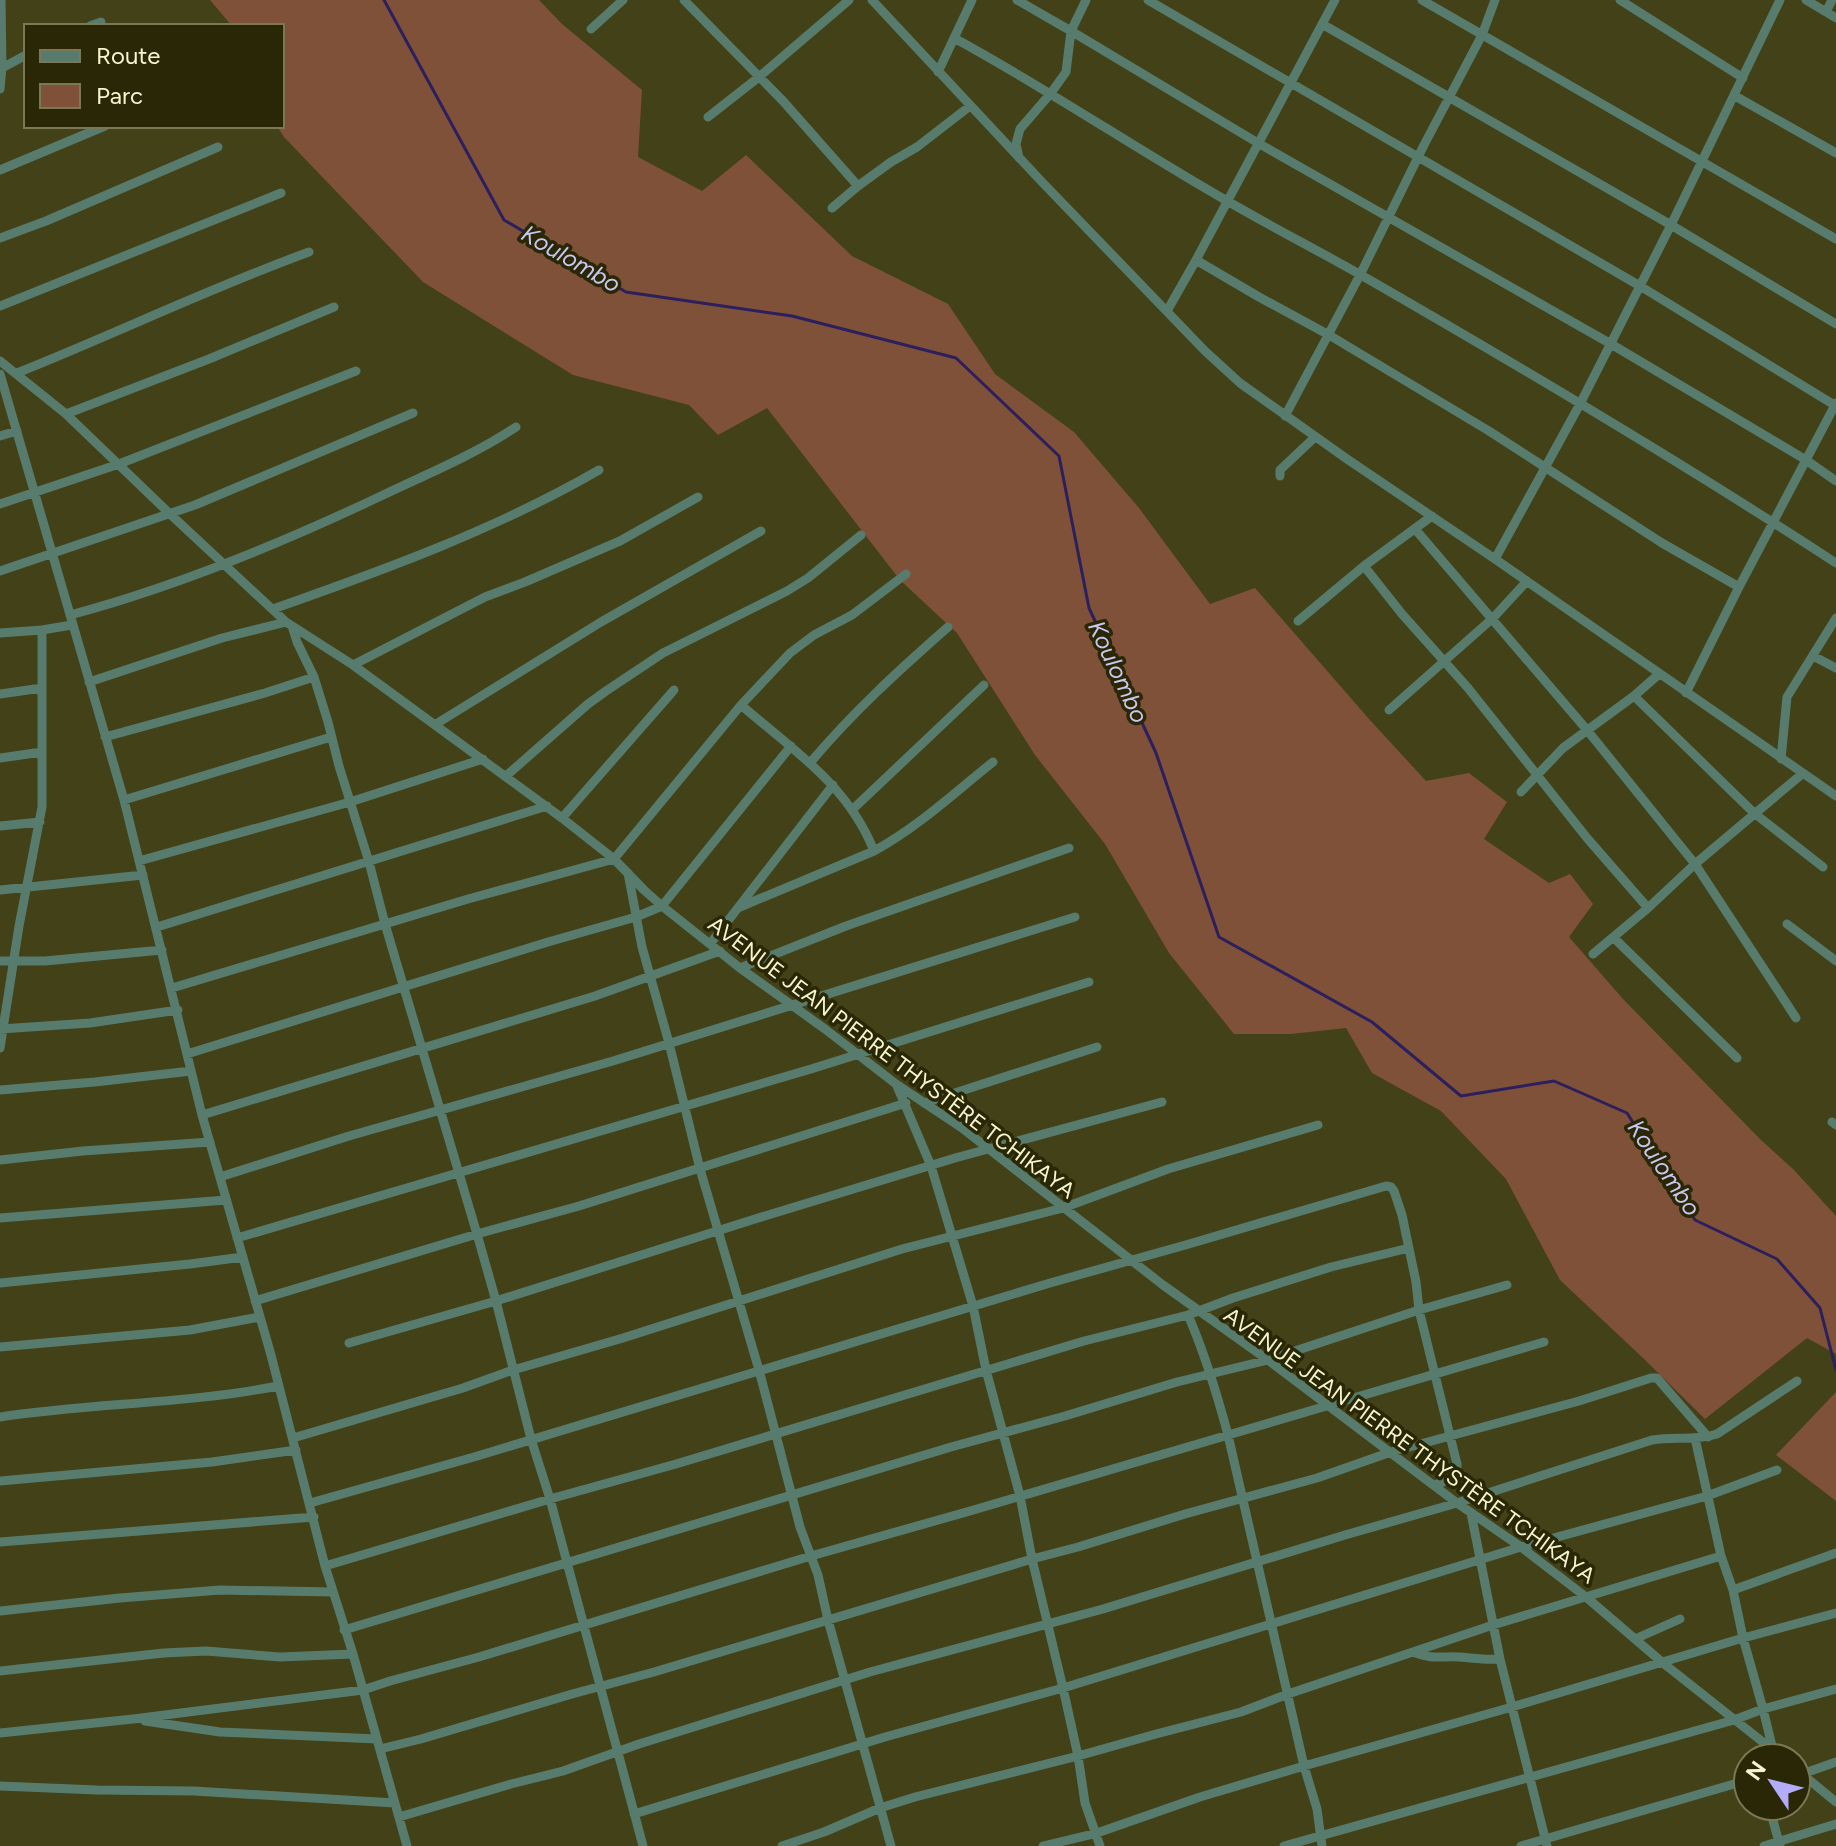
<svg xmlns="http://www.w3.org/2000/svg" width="1836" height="1846" viewBox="0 0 1836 1846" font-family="Figtree,sans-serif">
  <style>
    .green { fill: #805139 }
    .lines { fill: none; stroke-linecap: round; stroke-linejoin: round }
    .stream { stroke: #2c1f5e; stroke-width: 3 }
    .minor { stroke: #577c6d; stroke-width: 9 }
    .labels { text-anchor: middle; stroke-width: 7; stroke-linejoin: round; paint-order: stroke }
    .street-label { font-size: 22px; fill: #f5f5ce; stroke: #292705 }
    .water-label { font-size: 24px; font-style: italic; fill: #c9c7ef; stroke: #292705 }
  </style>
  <rect width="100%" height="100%" fill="#424117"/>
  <path class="green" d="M210 0H539L562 24 642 90 638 157 702 191 746 155 852 256 948 304 995 374 1074 432 1139 508 1210 604 1255 588 1369 719 1426 781 1469 773 1507 802 1484 839 1549 883 1570 874 1593 904 1569 937 1623 999 1760 1139 1794 1170 1836 1216V1354L1807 1338 1705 1419 1643 1358 1560 1280 1506 1179 1441 1111 1372 1073 1346 1028 1291 1034H1234L1169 953 1105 844 1035 755 957 633 900 580 767 408 718 435 689 405 573 375 423 282 284 137 277 126H282V26H232Z
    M1836 1392V1501L1776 1455Z"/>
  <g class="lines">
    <path class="stream" d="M384 0 504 220 626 292 792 316 956 358 1059 456 1089 608 1156 753 1219 937 1372 1022 1461 1096 1554 1081 1627 1113 1695 1220 1777 1259 1820 1308 1836 1370"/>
    <path class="minor" d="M684 0 783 101 858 186
      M872 0 1042 182 1205 351 1240 383 1347 459 1495 559 1836 796
      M1017 0 1071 31 1258 143 1611 344 1806 460 1836 481
      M1148 0 1640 286 1836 406
      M1422 0 1836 239
      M1620 0 1743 78
      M1806 0 1836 18
      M1826 12 1832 0
      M1322 24 1671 225 1836 324
      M90 26 101 22
      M591 29 623 0
      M954 38C1048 89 1136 149 1229 202 1272 227 1317 250 1361 275 1521 367 1681 462 1836 563
      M0 69 26 55
      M938 72 972 0
      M0 89 2 67 1 0
      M1735 96 1836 153
      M708 117 759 77 849 0
      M1019 158 1016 144 1020 129 1051 93 1066 72 1071 31 1086 0
      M0 170 105 126
      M832 208 858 186 891 162 917 147 970 106
      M0 238 46 221 218 147
      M1196 260 1259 297 1329 335 1489 431 1662 543 1739 587
      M0 306 281 193
      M1167 311 1196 260 1335 0
      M0 361 66 414 170 514 286 622 353 665 562 818 614 859 644 890 662 906 740 968 825 1029 896 1084 962 1128 1163 1285 1268 1360 1457 1503 1521 1547 1586 1597 1663 1663 1783 1758
      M17 373C115 334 210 288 309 252
      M0 374 124 800 202 1115 271 1355 325 1566 353 1654 407 1846
      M66 414 209 359 334 307
      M1285 416 1360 275 1424 145 1482 35 1495 0
      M0 436 17 431
      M1280 476V470L1315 437
      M0 504 119 464 356 371
      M1415 529 1587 730 1695 864 1796 1018
      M1495 559 1580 404 1671 225 1780 0
      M1364 566 1402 614 1468 688 1587 838 1648 908
      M0 571 195 505 413 413
      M273 609C384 570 497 529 599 470
      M70 615C178 586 280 544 381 496 427 474 474 455 516 427
      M1298 621 1364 566 1432 516
      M292 626 297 642 314 677 328 722 339 766 369 862 385 924 477 1234 496 1301 531 1439 550 1499 643 1846
      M0 633 42 630
      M1813 656 1836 668
      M353 665 485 597 525 582 620 541 698 497
      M89 682 222 638 286 622
      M1686 693 1739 587 1836 403
      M0 694 42 688
      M1634 696 1754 813 1823 867
      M741 705C793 750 848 785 874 851
      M1389 710 1493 618 1527 581
      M436 724 601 622 761 531
      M105 737 265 693 314 677
      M0 758 42 752
      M1781 759 1787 697 1836 618
      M810 763C852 713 899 670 948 627
      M506 776 588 704 606 691 663 653 787 591 808 578 861 535
      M1521 792 1563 748 1634 696 1659 674
      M124 800 331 737
      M853 809 984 685
      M562 818 674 690
      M0 826 40 822
      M139 861 350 802 483 759
      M628 873 642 947 669 1043 700 1169 759 1370 800 1527 818 1575 828 1620 891 1846
      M0 890 143 875
      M740 907 874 851C918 827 954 793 993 762
      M1787 924 1836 961
      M157 927 547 806
      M1614 938 1737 1058
      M710 944 833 785
      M1593 954 1648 908 1695 864 1802 774
      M0 961H45L162 950
      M740 968 846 926 1069 848
      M172 988 468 899 614 859 741 705 790 653 814 635 852 615 906 574
      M0 1029 90 1023 178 1010
      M0 1048 19 926 42 807V630L72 625
      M187 1054 548 942 636 917 662 906 791 746
      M897 1086 931 1166 973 1306 986 1370 1020 1496 1032 1559 1063 1688 1078 1756 1085 1803 1100 1846
      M0 1090 95 1082 191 1071
      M924 1103 1097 1047
      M202 1115 595 996 720 951
      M1832 1122 1836 1125
      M0 1160 83 1151 210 1142
      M220 1177 349 1136 613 1061 1075 917
      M0 1218 226 1200
      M237 1238 811 1069 1089 982
      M0 1283 190 1264 243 1257
      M255 1301 477 1234 579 1206 906 1103
      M1188 1315C1205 1354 1217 1394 1228 1435L1304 1766 1317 1809 1322 1846
      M349 1343 496 1301 755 1219 955 1158 1162 1102
      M0 1347 190 1330 259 1317
      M0 1417C92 1403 186 1404 278 1386
      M293 1438 463 1388 513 1370 623 1338 902 1249 1063 1208 1168 1169 1318 1125
      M1695 1438 1721 1556 1733 1590 1743 1638 1763 1709 1773 1750 1769 1758
      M0 1481 212 1462 296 1450
      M310 1503 474 1457 1050 1283 1189 1244 1386 1186 1391 1187 1394 1191 1402 1215 1416 1282 1419 1310 1457 1464C1458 1479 1446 1481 1434 1485
      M1471 1513 1500 1659 1547 1846
      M0 1542 314 1517
      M325 1566 550 1499 676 1464 1084 1341 1188 1315 1233 1298 1331 1267 1409 1248
      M1733 1590 1836 1553
      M0 1611 120 1598 220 1590 333 1592
      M344 1630 951 1447 1065 1416 1177 1382 1268 1360 1419 1310 1507 1285
      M1635 1639 1680 1619
      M1413 1652C1433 1660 1440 1656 1459 1657 1473 1658 1486 1660 1500 1659
      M0 1671 164 1653 206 1651 280 1657 353 1654
      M145 1721 220 1732 377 1739
      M0 1733 133 1719 363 1690 390 1681 479 1657 811 1556 970 1511 1544 1342
      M380 1749 421 1739 572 1694 654 1672 1032 1559 1078 1547 1185 1514 1317 1478 1391 1452 1579 1401 1651 1378H1657L1708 1437
      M1796 1769 1836 1802
      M1802 1774 1836 1762
      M0 1786 97 1790 194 1791 395 1803
      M1769 1806 1780 1846
      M634 1814 885 1737 1063 1688 1521 1547 1707 1496 1777 1470
      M399 1817 511 1784 563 1771 639 1744 870 1672 1103 1609 1345 1535 1457 1503 1652 1440C1673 1436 1696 1441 1717 1434L1797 1381
      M782 1846 824 1832 880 1808 915 1797 1078 1756 1156 1734 1241 1712 1288 1694 1493 1625 1721 1556
      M1043 1846 1097 1833 1200 1797 1304 1766 1512 1707 1743 1638 1836 1613
      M1284 1846 1734 1720 1763 1709 1836 1689
      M1521 1846 1748 1780
      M1764 1846 1836 1824"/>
  </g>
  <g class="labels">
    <g class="street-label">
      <text transform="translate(892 1057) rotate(37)" y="8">AVENUE JEAN PIERRE THYSTÈRE TCHIKAYA</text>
      <text transform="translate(1410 1445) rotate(36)" y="8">AVENUE JEAN PIERRE THYSTÈRE TCHIKAYA</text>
    </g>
    <g class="water-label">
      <text transform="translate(571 259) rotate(30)" y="8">Koulombo</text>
      <text transform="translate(1118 672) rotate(65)" y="8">Koulombo</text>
      <text transform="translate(1664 1168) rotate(56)" y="8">Koulombo</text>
    </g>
  </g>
  <rect x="24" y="24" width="260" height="104" fill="#292705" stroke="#7b7955" stroke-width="2"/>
  <rect x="40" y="50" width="40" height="12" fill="#577c6d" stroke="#7b7955" stroke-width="2"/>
  <text x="96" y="64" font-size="24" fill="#f5f5ce">Route</text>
  <rect x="40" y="84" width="40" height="24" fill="#805139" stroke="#7b7955" stroke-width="2"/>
  <text x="96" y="104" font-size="24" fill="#f5f5ce">Parc</text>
  <g transform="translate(1772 1782) rotate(305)"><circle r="38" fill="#292705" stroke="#7b7955" stroke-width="2"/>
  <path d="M0-6L14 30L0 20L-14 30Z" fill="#b3adf9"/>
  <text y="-12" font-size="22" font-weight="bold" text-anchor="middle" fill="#f5f5ce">N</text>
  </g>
</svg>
